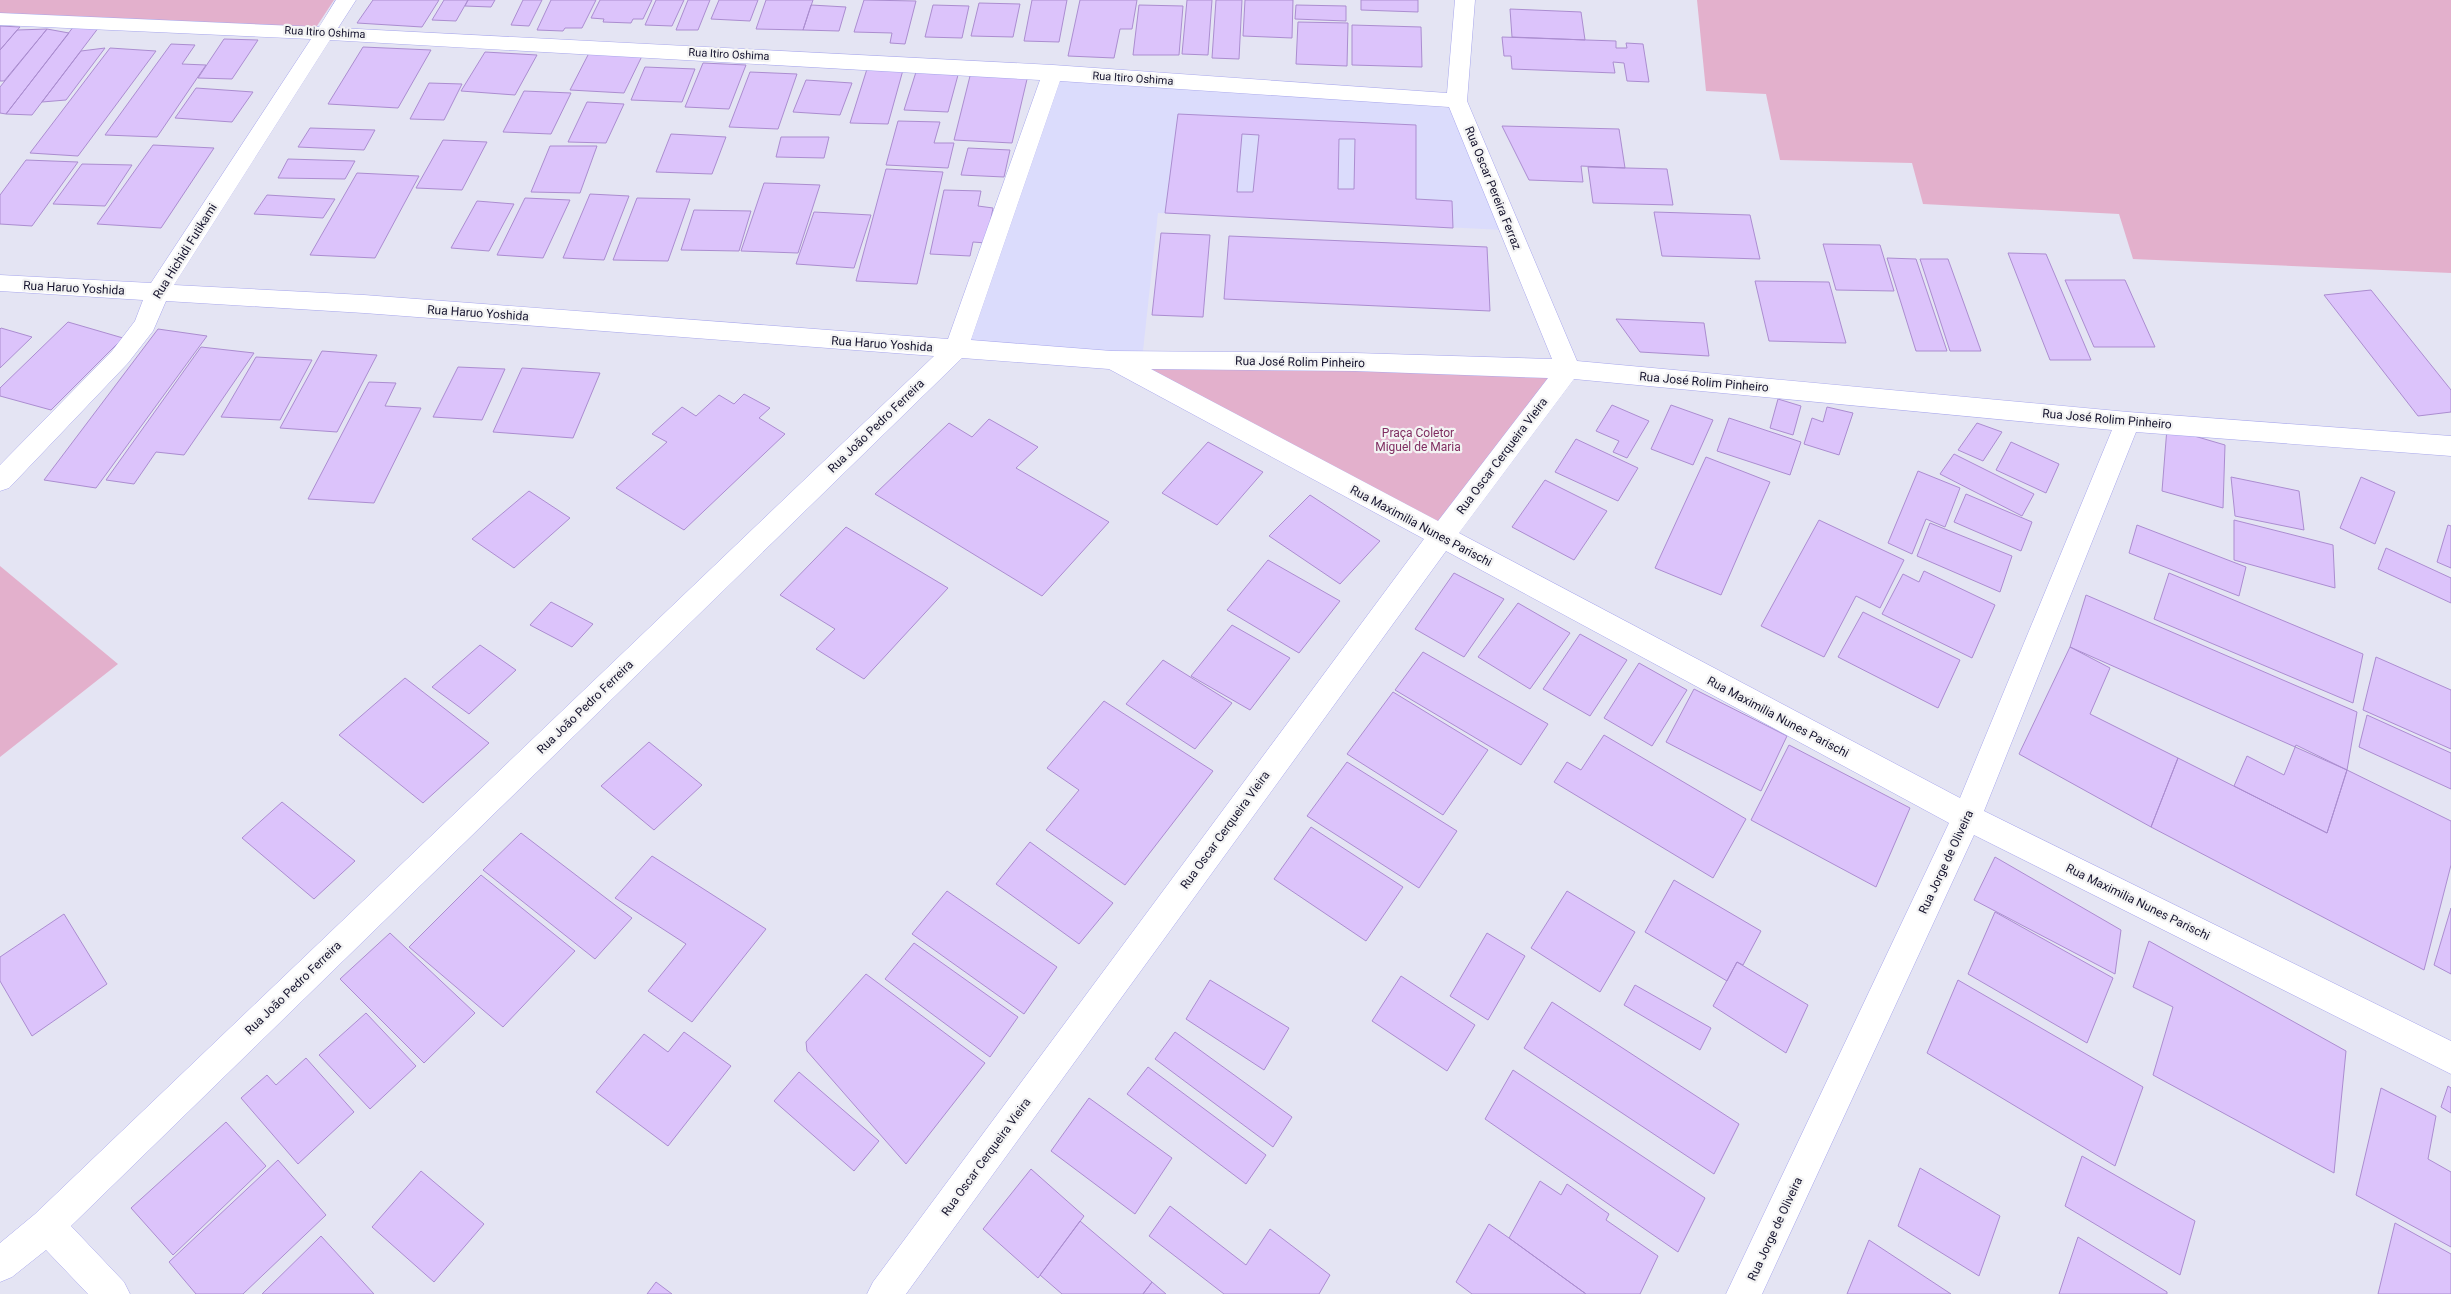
<svg xmlns="http://www.w3.org/2000/svg" width="2451" height="1294" viewBox="0 0 2451 1294" font-family="Roboto,sans-serif">
  <style>
    .built { fill: #dbdcfc }
    .green { fill: #e3b0cc }
    .building { fill: #dcc3fb; stroke: #ab8dd0; fill-rule: evenodd }
    .lines { fill: none; stroke-linecap: round; stroke-linejoin: round }
    .minor-casing { stroke: #a7a6ec; stroke-width: 1 }
    .minor { fill: #fff; fill-rule: evenodd }
    .labels { text-anchor: middle; stroke-width: 4.5; stroke-linejoin: round; paint-order: stroke }
    .far-street-label { font-size: 11px; fill: #15132d; stroke: #f3f3f3 }
    .street-label { font-size: 12px; fill: #15132d; stroke: #f3f3f3 }
    .park-label { font-size: 12px; fill: #7f2d61; stroke: #f3f3f3 }
  </style>
  <rect width="100%" height="100%" fill="#e4e4f3"/>
  <path class="built" d="M1060 76 1451 108 1504 230 1158 213 1142 360 956 349Z"/>
  <path class="green" d="M0 0H334L313 32 0 19Z
    M1697 0H2451V273L2133 259 2119 214 1923 204 1912 163 1780 160 1766 94 1706 91Z
    M1142 360 1568 369 1441 537 1142 374Z
    M0 566 118 664 0 757Z"/>
  <path class="building" d="M373 0H439L422 27 357 23Z
    M444 0H468L456 21 432 20Z
    M468 0H495L491 7 465 6Z
    M523 0H542L529 26 511 25Z
    M551 0H596L582 28H565L563 31 537 30Z
    M600 0H652L643 19H633L631 23 603 22 604 19 591 18Z
    M656 0H684L672 26 645 25Z
    M688 0H710L698 30H676Z
    M719 0H758L750 21 711 19Z
    M766 0H813L803 30 756 29Z
    M864 0 916 1 905 44 890 43 892 33 854 32Z
    M1032 0H1067L1059 42 1024 41Z
    M1080 0H1137L1132 29H1120L1114 58 1068 56Z
    M1187 0H1212L1208 55 1182 54Z
    M1216 0H1242L1239 59 1212 58Z
    M1245 0H1293L1292 38 1243 36Z
    M1361 0H1418V12L1361 10Z
    M979 3 1020 4 1013 37 971 36Z
    M811 5 846 7 839 31 803 30Z
    M933 5 969 6 962 38 925 37Z
    M1139 5 1183 6 1179 55H1133Z
    M1296 5 1346 6V21L1295 19Z
    M1510 9 1581 12 1585 40 1512 37Z
    M1298 22 1348 23 1347 66 1296 64Z
    M1352 25 1421 27 1422 67 1352 65Z
    M0 26 20 27 0 50Z
    M74 26 99 27 32 115 6 114Z
    M47 29 69 33 6 114 0 113V87Z
    M47 29 4 81H0V50L17 30Z
    M1502 37 1616 41V48H1627L1626 43 1643 44 1649 82 1627 81 1624 63 1613 62 1615 73 1512 69 1511 56H1504Z
    M224 39 258 40 232 79 198 78Z
    M171 44 195 45 182 64 206 65 157 137 105 135Z
    M363 47 431 50 398 108 328 104Z
    M105 48 66 100 42 102 81 51Z
    M110 48 156 51 78 156 30 153Z
    M485 52 537 55 515 95 461 91Z
    M589 53 642 56 624 93 570 90Z
    M703 63 746 65 729 109 685 107Z
    M645 67 695 69 682 102 631 100Z
    M867 69 903 70 888 124 850 123Z
    M750 72 797 74 778 129 729 127Z
    M916 72 958 75 948 112 904 110Z
    M971 72 1028 75 1012 143 954 140Z
    M806 80 852 83 840 115 793 112Z
    M429 83 462 84 444 120 410 119Z
    M196 88 253 92 232 122 175 118Z
    M524 91 571 93 551 134 503 132Z
    M587 102 624 104 606 143 568 142Z
    M1178 114 1416 125V199L1452 201 1453 228 1165 213ZM1242 134 1259 135 1253 192H1237ZM1339 139H1355L1354 189H1338Z
    M898 121 940 122 934 143H954L948 168 886 165Z
    M1502 126 1619 129 1625 168 1581 166 1583 182 1529 180Z
    M310 128 375 130 364 150 298 147Z
    M671 134 726 137 712 174 656 172Z
    M781 137H829L824 158 776 157Z
    M443 140 487 142 462 190 416 188Z
    M153 145 214 148 161 228 97 224Z
    M550 146H597L580 193 531 192Z
    M968 148 1010 150 1004 177 961 175Z
    M288 159 355 161 345 179 278 178Z
    M26 160 78 162 32 226 0 224V195Z
    M82 164 132 165 105 206 53 204Z
    M1588 167 1667 169 1673 205 1593 203Z
    M886 169 943 172 917 284 856 281Z
    M357 173 419 176 375 258 310 255Z
    M764 183 820 185 798 253 741 251Z
    M944 190 981 191 978 206 993 208 986 243 973 242 970 256 930 254Z
    M590 194 629 196 604 260 563 258Z
    M267 195 335 199 323 218 254 214Z
    M525 198 570 200 543 258 497 255Z
    M637 198 690 199 668 261 613 260Z
    M477 201 514 204 489 251 451 248Z
    M694 210 751 211 739 251 681 250Z
    M814 212 871 215 854 268 796 264Z
    M1654 212 1750 215 1760 259 1662 256Z
    M1161 233 1210 235 1203 317 1152 315Z
    M1229 236 1487 247 1490 311 1224 299Z
    M1823 244 1880 245 1894 291 1836 290Z
    M2008 253 2046 254 2091 360H2050Z
    M1887 258 1916 259 1947 351H1916Z
    M1920 259H1948L1981 351H1950Z
    M2065 280H2125L2155 347H2094Z
    M1755 281 1829 282 1846 343 1769 341Z
    M2371 290 2451 390V412L2418 416 2324 295Z
    M1616 319 1704 323 1709 356 1640 352Z
    M68 322 123 338 51 410 0 396V388Z
    M1 328 32 337 0 368V329Z
    M158 329 207 336 96 488 44 480Z
    M201 347 254 353 184 455 156 452 134 484 106 480Z
    M322 351 377 355 337 432 280 428Z
    M256 357 312 360 280 420 221 417Z
    M458 367 505 369 482 420 433 417Z
    M522 368 600 373 573 438 493 432Z
    M369 382 396 383 385 406 421 408 374 503 308 499Z
    M744 394 770 408 759 418 785 434 684 530 616 488 667 442 652 434 682 407 696 416 719 395 734 404Z
    M1778 399 1801 406 1793 435 1770 428Z
    M1612 405 1649 421 1627 458 1613 452 1619 441 1596 431Z
    M1671 405 1713 420 1693 465 1651 449Z
    M1827 407 1853 413 1839 455 1804 444 1812 418 1823 422Z
    M1729 418 1801 442 1790 475 1717 451Z
    M989 419 1038 447 1016 468 1109 522 1042 596 875 494 949 423 972 437Z
    M1977 423 2002 432 1983 461 1958 450Z
    M2167 428 2225 445 2223 508 2162 491Z
    M1576 439 1638 468 1618 501 1555 472Z
    M1208 442 1263 472 1217 525 1162 493Z
    M2011 442 2059 464 2046 493 1996 470Z
    M1954 454 2034 494 2022 516 1940 474Z
    M1706 457 1770 482 1721 595 1655 568Z
    M1918 471 1960 488 1945 527 1926 519 1912 554 1888 543Z
    M2231 477 2299 491 2304 530 2235 516Z
    M2361 477 2395 492 2375 544 2340 528Z
    M1545 480 1607 511 1574 560 1512 527Z
    M529 491 570 518 514 568 472 539Z
    M1966 494 2032 522 2021 551 1954 522Z
    M1310 495 1380 541 1340 584 1269 536Z
    M1819 520 1904 560 1880 608 1856 596 1824 657 1761 626Z
    M2234 520 2333 545 2335 588 2234 560Z
    M1930 523 2012 556 2000 592 1917 556Z
    M2137 525 2246 567 2239 596 2129 553Z
    M2448 525 2451 526V568L2437 562Z
    M846 527 948 588 864 679 816 649 835 629 780 595Z
    M2386 548 2451 578V603L2378 569Z
    M1268 560 1340 601 1299 653 1227 610Z
    M1924 571 1995 605 1972 658 1882 614 1903 574 1919 582Z
    M1454 573 1504 599 1464 657 1415 629Z
    M2169 573 2363 654 2353 703 2154 619Z
    M2086 595 2357 712 2347 770 2070 647Z
    M551 602 593 624 572 647 530 625Z
    M1518 603 1570 633 1530 689 1478 657Z
    M1863 612 1960 660 1938 708 1838 657Z
    M1232 625 1290 658 1250 710 1191 676Z
    M1580 634 1627 660 1590 716 1543 689Z
    M480 645 516 670 469 714 432 687Z
    M2070 647 2110 668 2090 714 2178 758 2151 827 2019 754Z
    M1423 652 1548 724 1521 765 1395 690Z
    M2376 657 2451 690V749L2363 710Z
    M1163 660 1232 703 1195 749 1126 704Z
    M1639 663 1687 690 1652 746 1604 718Z
    M405 678 489 743 423 803 339 735Z
    M1694 689 1787 736 1761 791 1666 742Z
    M1393 692 1488 750 1443 815 1347 754Z
    M1104 701 1213 771 1125 885 1046 830 1079 790 1047 768Z
    M2367 715 2451 753V789L2359 747Z
    M1604 735 1746 819 1713 878 1554 782 1567 762 1581 770Z
    M649 742 702 785 654 830 601 786Z
    M1789 745 1910 808 1876 887 1751 820Z
    M2296 745 2347 770 2327 833 2234 786 2247 756 2284 775Z
    M2178 758 2327 833 2347 770 2451 821V865L2424 970 2151 827Z
    M1347 762 1457 831 1419 888 1307 816Z
    M282 802 355 861 314 899 242 838Z
    M1311 827 1403 887 1366 941 1274 879Z
    M521 833 632 918 595 959 483 870Z
    M1030 842 1113 903 1079 944 996 884Z
    M652 856 766 929 692 1022 648 991 686 944 615 898Z
    M1995 857 2121 930 2115 974 1974 900Z
    M481 875 575 951 503 1027 409 947Z
    M1674 880 1761 931 1743 965 1737 962 1727 981 1645 932Z
    M947 891 1057 967 1024 1014 912 934Z
    M1567 891 1635 932 1600 992 1531 948Z
    M2451 908V974L2434 965Z
    M1995 912 2113 978 2087 1043 1968 974Z
    M64 914 107 984 32 1036 0 981V957Z
    M390 933 475 1013 424 1063 340 979Z
    M1487 933 1525 956 1488 1020 1450 996Z
    M2149 941 2346 1051 2334 1173 2153 1075 2173 1007 2133 987Z
    M914 943 1018 1017 990 1057 885 979Z
    M1737 962 1808 1005 1786 1053 1713 1006Z
    M866 974 985 1063 906 1164 807 1051 806 1042Z
    M1401 976 1475 1025 1447 1071 1372 1021Z
    M1210 980 1289 1028 1264 1070 1186 1019Z
    M1958 980 2143 1087 2115 1166 1927 1053Z
    M1635 985 1711 1028 1700 1050 1624 1005Z
    M1552 1002 1739 1124 1714 1174 1524 1048Z
    M366 1013 416 1066 370 1109 319 1055Z
    M684 1032 731 1066 668 1146 596 1092 644 1034 668 1052Z
    M1175 1032 1292 1117 1273 1147 1155 1059Z
    M306 1058 354 1112 298 1164 241 1098 267 1075 276 1085Z
    M1148 1067 1266 1155 1246 1184 1127 1094Z
    M1513 1070 1705 1198 1678 1252 1485 1119Z
    M799 1072 879 1141 854 1171 774 1101Z
    M2448 1086 2451 1088V1113L2441 1107Z
    M2381 1088 2436 1116 2428 1159 2451 1172V1247L2356 1195Z
    M1089 1098 1172 1158 1135 1214 1051 1151Z
    M226 1122 266 1166 173 1255 131 1208Z
    M2082 1156 2195 1221 2180 1275 2065 1206Z
    M278 1160 326 1215 243 1294H196L169 1262Z
    M1920 1168 2000 1216 1979 1276 1898 1226Z
    M1031 1169 1084 1216 1038 1278 983 1229Z
    M421 1171 484 1224 434 1282 372 1227Z
    M1540 1181 1561 1195 1567 1184 1609 1214 1606 1220 1658 1256 1640 1294H1586L1509 1238Z
    M1170 1206 1246 1265 1270 1229 1330 1275 1319 1294H1224L1149 1236Z
    M1080 1221 1152 1282 1143 1294H1062L1040 1275Z
    M2395 1223 2451 1254V1294H2378Z
    M1489 1224 1509 1238 1586 1294H1472L1456 1282Z
    M321 1236 374 1294H262Z
    M2078 1237 2167 1292V1294H2059Z
    M1869 1240 1951 1294H1847Z
    M656 1282 672 1294H647Z
    M1152 1282 1166 1294H1143Z"/>
  <g class="lines">
    <g class="minor-casing">
      <path id="minor" d="M336 0H356L338 28 1053 65 1447 93 1455 0H1475L1467 101 1577 361 2128 412 2451 436V456L2136 432 1984 811 2451 1041V1074L1974 835 1762 1294H1726L1949 823 1446 551 906 1294H867L873 1282 1424 539 1109 369 962 358 71 1226 124 1282 130 1294H88L46 1250 12 1277 0 1282V1243L35 1214 934 356 364 313 166 301 153 331 128 363 9 488 0 491V465L112 351 135 321 143 300 0 291V275L151 283 311 39 0 25V13L319 27ZM330 40 1040 80 948 339 364 295 174 285ZM1060 81 1449 107 1552 359 1355 353 1112 351 971 340ZM1151 369 1355 371 1548 378 1438 521ZM1574 379 2112 430 1960 798 1459 533Z"/>
    </g>
    <use href="#minor" class="minor"/>
  </g>
  <g class="labels">
    <g class="far-street-label">
      <text transform="translate(325 32) rotate(3)" y="4">Rua Itiro Oshima</text>
      <text transform="translate(729 54) rotate(3)" y="4">Rua Itiro Oshima</text>
      <text transform="translate(1133 78) rotate(4)" y="4">Rua Itiro Oshima</text>
    </g>
    <g class="street-label">
      <text transform="translate(1493 188) rotate(68)" y="4">Rua Oscar Pereira Ferraz</text>
      <text transform="translate(185 251) rotate(-58)" y="4">Rua Hichidi Futikami</text>
      <text transform="translate(74 288) rotate(3)" y="4">Rua Haruo Yoshida</text>
      <text transform="translate(478 313) rotate(4)" y="4">Rua Haruo Yoshida</text>
      <text transform="translate(882 344) rotate(4)" y="4">Rua Haruo Yoshida</text>
      <text transform="translate(1300 362) rotate(1)" y="4">Rua José Rolim Pinheiro</text>
      <text transform="translate(1704 382) rotate(5)" y="4">Rua José Rolim Pinheiro</text>
      <text transform="translate(2107 419) rotate(5)" y="4">Rua José Rolim Pinheiro</text>
      <text transform="translate(876 426) rotate(-44)" y="4">Rua João Pedro Ferreira</text>
      <text transform="translate(1502 456) rotate(-53)" y="4">Rua Oscar Cerqueira Vieira</text>
      <text transform="translate(1421 526) rotate(28)" y="4">Rua Maximilia Nunes Parischi</text>
      <text transform="translate(585 707) rotate(-44)" y="4">Rua João Pedro Ferreira</text>
      <text transform="translate(1778 717) rotate(28)" y="4">Rua Maximilia Nunes Parischi</text>
      <text transform="translate(1225 830) rotate(-54)" y="4">Rua Oscar Cerqueira Vieira</text>
      <text transform="translate(1946 862) rotate(-65)" y="4">Rua Jorge de Oliveira</text>
      <text transform="translate(2138 902) rotate(26)" y="4">Rua Maximilia Nunes Parischi</text>
      <text transform="translate(293 988) rotate(-44)" y="4">Rua João Pedro Ferreira</text>
      <text transform="translate(986 1157) rotate(-54)" y="4">Rua Oscar Cerqueira Vieira</text>
      <text transform="translate(1775 1229) rotate(-65)" y="4">Rua Jorge de Oliveira</text>
    </g>
    <g class="park-label">
      <text x="1418" y="437">Praça Coletor<tspan x="1418" dy="14">Miguel de Maria</tspan></text>
    </g>
  </g>
</svg>
